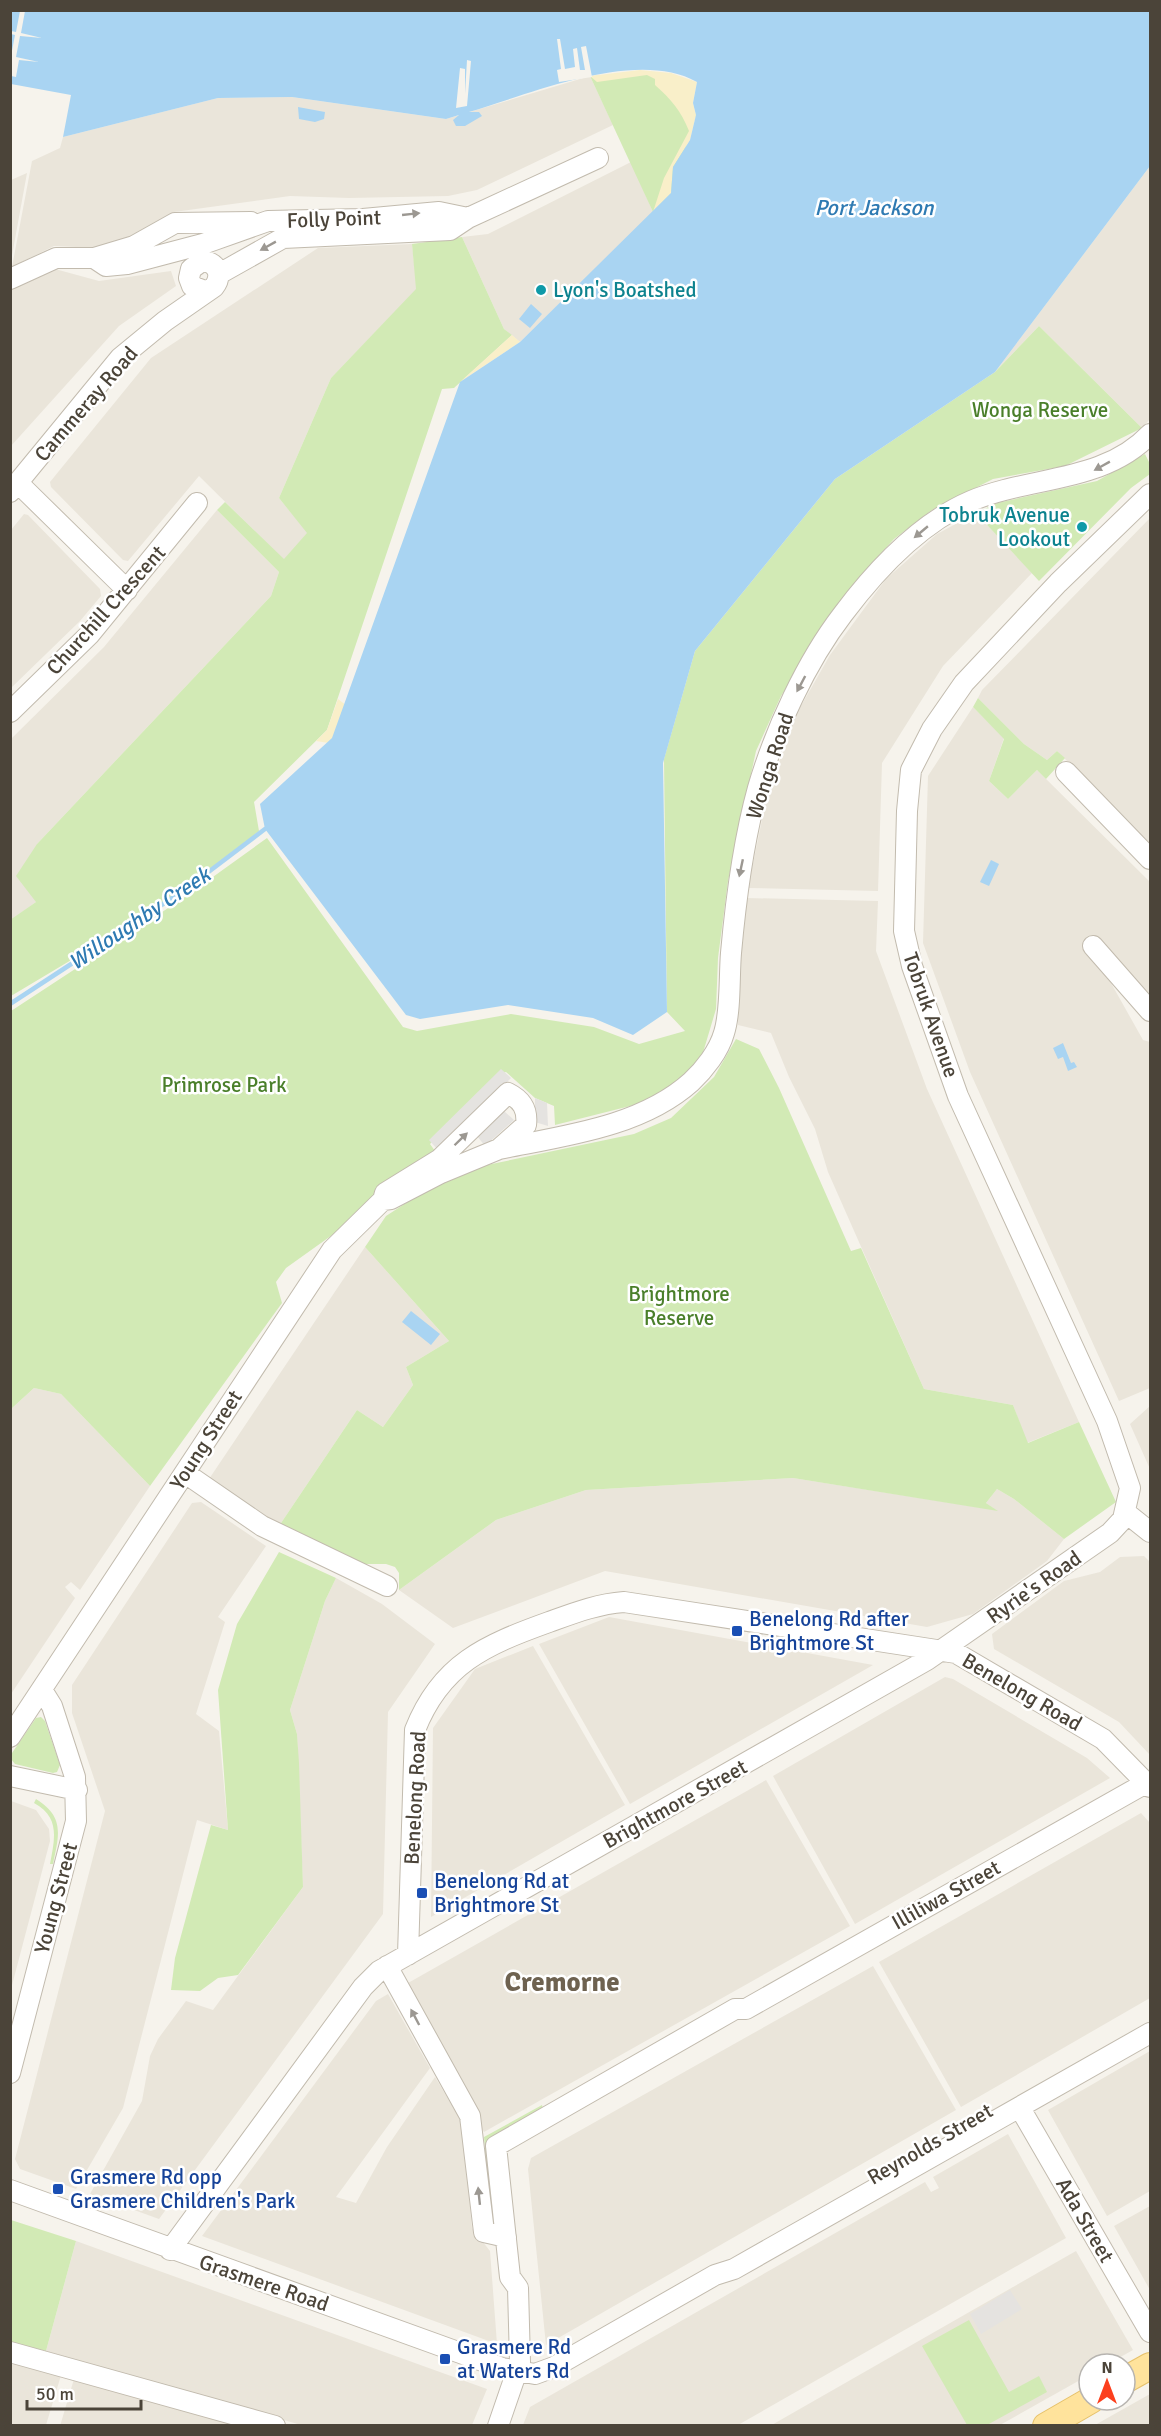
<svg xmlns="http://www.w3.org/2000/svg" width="1161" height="2436" viewBox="0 0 1161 2436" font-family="Signika,sans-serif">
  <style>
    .residential { fill: #eae5da }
    .green { fill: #d2eab5 }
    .sand { fill: #f9efc9 }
    .parking { fill: #e5e3e0 }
    .water { fill: #a9d4f2 }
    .pier { fill: #f6f3ec }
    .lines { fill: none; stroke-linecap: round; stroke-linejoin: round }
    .stream { stroke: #a9d4f2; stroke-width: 4.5 }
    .minor-casing { stroke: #c2bbae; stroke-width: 22 }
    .major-casing { stroke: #e6c16a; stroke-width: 28 }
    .minor { stroke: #fff; stroke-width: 20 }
    .major { stroke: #ffe39c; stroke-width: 26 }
    .oneway { fill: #9c9892 }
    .culture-dot { fill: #0f9aa8; stroke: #fff; stroke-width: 2 }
    .transit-dot { fill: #1a4fb4; stroke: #fff; stroke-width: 2 }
    .labels { text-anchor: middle; stroke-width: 5; stroke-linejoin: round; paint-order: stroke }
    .street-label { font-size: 21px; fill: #4b4439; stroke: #fff }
    .culture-label { font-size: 21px; fill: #0d838f; stroke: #fff; text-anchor: start }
    .park-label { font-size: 21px; fill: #4a7f2a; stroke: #fff }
    .transit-label { font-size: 21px; fill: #164399; stroke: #fff; text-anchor: start }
    .water-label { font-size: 22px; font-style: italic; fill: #2e7ab2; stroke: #fff }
    .district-label { font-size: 27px; font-weight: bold; fill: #6e6250; stroke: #fff }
  </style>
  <rect width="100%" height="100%" fill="#f6f3ec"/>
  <path class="residential" d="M590 76 613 125 477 190 448 196 349 198 290 196 174 212 132 240 98 248 54 246 12 267 32 161 60 148 63 137 218 98 292 97 446 119Z
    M631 162 653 212 520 342 504 329 462 237 488 234Z
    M1150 166V419L1142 428 1039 326 995 372Z
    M27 173 11 261V180Z
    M412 244 417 289 331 378 279 498 308 533 284 560 199 476 128 561 123 560 51 487 50 482 151 358 318 248Z
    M55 269 99 281 171 271 176 286 119 326 11 446V289Z
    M217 510 279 572 271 596 37 844 36 902 11 920V739L104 647Z
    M976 513 1032 573 943 666 882 763 878 891 748 888 765 805 793 720 830 655 886 579 937 534Z
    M24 514 28 515 100 589 101 596 80 621 11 688V530Z
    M1150 518V843L1057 751 1047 760 1024 744 978 698 982 690Z
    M973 707 1004 738 989 781 1008 799 1037 770 1150 882V996L1100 944 1093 951 1143 1040 1150 1042V1388L1119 1401 970 1072 923 943 928 776Z
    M746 898 878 901 876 951 927 1089 1079 1422 1027 1443 1013 1405 924 1389 828 1172 815 1129 789 1077 771 1033 738 1025 739 937Z
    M365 1247 449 1341 406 1367 413 1385 383 1427 357 1410 279 1526 209 1479Z
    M34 1388 61 1394 150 1486 80 1590 71 1582 65 1587 75 1598 11 1694V1409Z
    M1150 1406V1469L1130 1424Z
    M793 1478 996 1510 986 1503 997 1489 1014 1499 1064 1539 1047 1561 973 1614 927 1627 605 1571 453 1628 399 1590 496 1520 586 1490Z
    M201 1502 266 1546 218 1617 225 1622 196 1714 219 1731 228 1830 197 1820 123 2108 76 2189 20 2169 15 2159 105 1811 72 1713V1685L192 1503Z
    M1144 1556 1150 1562V1755L1119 1722 994 1649 992 1634 1064 1581 1100 1572 1120 1557Z
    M336 1578 382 1604 435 1644 388 1712 383 1914 159 2219 90 2194 142 2101 150 2056 158 2039 186 2001 213 2010 303 1887 297 1734 290 1710 325 1601Z
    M609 1617 873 1665 630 1804 539 1644Z
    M533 1646 625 1805 431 1917 433 1728 475 1669Z
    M945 1677 953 1679 1087 1758 1110 1778 855 1924 773 1776Z
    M766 1780 850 1926 484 2132 401 1987Z
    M11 1801 36 1810 49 1829 50 1841 11 1989Z
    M1141 1813 1150 1823V1998L961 2107 879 1962Z
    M873 1966 956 2110 546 2345 528 2169 531 2158Z
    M388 1994 430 2068 336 2197 356 2203 387 2147 435 2077 462 2122 472 2228 490 2251 497 2344 202 2236 376 2001Z
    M1150 2051V2191L1107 2216 1048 2110Z
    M1008 2134 1066 2238 738 2425H523L530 2407 925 2182 931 2192 939 2188 933 2177Z
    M1150 2206V2290L1114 2226Z
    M76 2241 487 2389 472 2425H301L46 2351Z
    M1076 2251 1133 2350 1108 2364H1089V2375L1000 2425 770 2426Z
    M10 2357 62 2372 46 2425H11Z
    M74 2379 242 2426H60Z
    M1150 2394V2425H1095Z"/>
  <path class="green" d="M671 73 696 115 671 193 653 212 590 76Z
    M462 237 504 329 512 335 454 388 442 389 327 730 254 802 259 831 185 892 11 996 10 920 36 902 16 876 37 844 271 596 279 572 217 510 225 502 284 559 307 533 279 498 331 378 416 289 412 244Z
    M1039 326 1142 428 1065 466 993 479 932 510 894 539 855 582 781 696 756 751 728 881 718 958 716 1009 702 1056 689 1073 650 1101 555 1125 554 1106 535 1098 506 1072 500 1074 430 1144 440 1158 286 1268 276 1282 282 1303 150 1486 61 1394 34 1388 11 1409V1011L185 897 267 838 403 1027 417 1031 511 1014 594 1027 639 1044 685 1031 667 1012 664 759 695 651 835 479 995 372Z
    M1145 454 1150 464V474L1131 488 1039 581 976 513 997 503 1097 481Z
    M978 698 1024 744 1047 760 1057 751 1065 758 1046 779 1037 770 1008 799 989 781 1004 739 973 707Z
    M736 1039 759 1049 779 1088 851 1251 861 1248 924 1389 1013 1405 1028 1443 1079 1422 1116 1502 1064 1539 1014 1499 997 1489 986 1503 998 1511 793 1478 586 1490 496 1520 399 1590V1573L395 1567 386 1564H363L279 1526 357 1410 383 1427 413 1385 406 1367 449 1341 365 1247 386 1216 437 1183 487 1165 634 1134 671 1118 714 1077Z
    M279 1552 336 1578 325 1601 290 1710 297 1734 299 1763 303 1887 238 1975 218 1978 200 1991 171 1990 175 1958 211 1825 228 1830 218 1690 237 1624Z
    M41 1717 45 1721 60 1765 57 1772 53 1773 15 1764 11 1759 12 1753 36 1718Z
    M36 1799C65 1817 59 1835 53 1864H50C55 1838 60 1817 34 1803Z
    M542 2105 543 2109 487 2142 496 2224H492L484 2137Z
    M11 2220 76 2241 46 2351 11 2342Z
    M969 2320 1009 2392 1039 2376 1047 2392 987 2425H967L922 2346Z"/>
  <path class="sand" d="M640 70 671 73 697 82 693 103 696 115 690 140 673 167 671 193 653 212 664 178 689 131C681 111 671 99 655 85V79L647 75 597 82 590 76Z
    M512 335 520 342 460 382Z
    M338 699 355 712 335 744 316 741 327 730Z"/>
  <path class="parking" d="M501 1069 511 1078 438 1150 429 1140Z
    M535 1098 547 1103 548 1126 535 1122Z
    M504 1111 514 1120 485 1146 477 1136Z
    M1010 2290 1022 2309 981 2334 970 2314Z"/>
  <path class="water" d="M10 11H1150V166L995 372 835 479 695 651 663 763 667 1012 633 1035 593 1018 508 1005 420 1019 406 1015 265 829 260 804 332 738 460 382 520 342 671 193 673 167 690 140 696 115 693 103 697 82C636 48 531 94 469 112H479L482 116 465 126H456L453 120 459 115 446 119 292 97 218 98 63 137 71 95 11 84Z
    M298 107 325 112 324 119 315 122 299 119Z
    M531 304 542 314 530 328 519 319Z
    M991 860 999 864 989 886 980 882Z
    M1063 1043 1071 1063 1074 1062 1077 1067 1068 1071 1063 1057 1058 1059 1053 1048Z
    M411 1311 440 1334 431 1345 402 1322Z"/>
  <path class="pier" d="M20 11H25L21 33 42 38 20 36 16 57 39 62 19 60 16 77 11 76V56L15 35 11 34V31L16 32Z
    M557 39H560L565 69 575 67 573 49 577 48 580 70H585L581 47 586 46 592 77 559 82 557 70 561 69Z
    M467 60 471 61 467 106 456 108 460 68 465 69V94Z"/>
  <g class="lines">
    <path class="stream" d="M10 1004 186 889 265 829"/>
    <g class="minor-casing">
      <path id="minor" d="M94 258 106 266 127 264 203 244 268 221 363 219 439 212 468 218
        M219 274 283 238 450 230 468 218 598 158
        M10 279 56 258H94L134 246 175 223 251 222
        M18 483 127 590
        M10 492 120 358 165 321 214 287C223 275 217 262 202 261L191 269 189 278 192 286 205 291
        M10 712 90 634 197 503
        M1066 772 1150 859
        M1093 946 1150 1011
        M499 1149C563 1136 641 1127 691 1082 704 1070 719 1051 724 1033 731 1011 729 977 731 953 736 897 743 842 758 788 775 730 806 662 843 614 876 570 920 523 971 501 1030 476 1104 483 1150 434
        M185 1473 262 1526 387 1586
        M1125 1512 1150 1532
        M10 1737 332 1250 383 1200 385 1193 440 1159 508 1093C522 1100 528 1109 526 1125L499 1149 441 1173 391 1199 383 1200
        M10 1776 77 1790
        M408 1955 415 1730C441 1664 485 1645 549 1622 574 1613 597 1604 624 1602L956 1653 1103 1739 1150 1787
        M387 1966 470 2116 484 2232 506 2237
        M10 2073 76 1821 75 1777 52 1706 42 1690
        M1020 2108 1150 2332
        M10 2190 502 2368 535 2374 554 2367 715 2275 734 2269 1150 2033
        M170 2250 363 1987 379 1971 927 1660 1110 1533 1123 1519 1130 1488 1107 1421 958 1096 912 966 904 931 907 811 911 770 932 729 964 683 1058 583 1150 494
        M10 2352 275 2426
        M498 2426 520 2362 518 2288 510 2277 496 2146 735 2009H746L1146 1783"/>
    </g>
    <g class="major-casing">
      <path id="major" d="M1125 2380 1150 2366
        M1046 2426 1091 2400"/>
    </g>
    <use href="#minor" class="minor"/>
    <use href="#major" class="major"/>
  </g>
  <defs><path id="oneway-solid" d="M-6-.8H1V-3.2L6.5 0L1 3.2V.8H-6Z" transform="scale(1.5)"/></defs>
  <g class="oneway">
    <use href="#oneway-solid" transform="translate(411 214) rotate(-6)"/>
    <use href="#oneway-solid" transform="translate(268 246) rotate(151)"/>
    <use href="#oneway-solid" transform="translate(1102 466) rotate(151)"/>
    <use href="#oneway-solid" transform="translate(921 532) rotate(140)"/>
    <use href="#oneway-solid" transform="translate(801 684) rotate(118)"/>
    <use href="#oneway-solid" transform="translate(741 868) rotate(102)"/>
    <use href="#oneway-solid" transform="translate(461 1139) rotate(-44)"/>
    <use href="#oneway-solid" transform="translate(415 2017) rotate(-118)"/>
    <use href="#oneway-solid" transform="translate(479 2196) rotate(-96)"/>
  </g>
  <g class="culture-dot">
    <circle cx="541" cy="290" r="6"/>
    <circle cx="1082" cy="527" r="6"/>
  </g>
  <g class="transit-dot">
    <rect x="731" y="1625" width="12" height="12" rx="3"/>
    <rect x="416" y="1887" width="12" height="12" rx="3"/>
    <rect x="52" y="2183" width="12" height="12" rx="3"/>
    <rect x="439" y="2353" width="12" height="12" rx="3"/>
  </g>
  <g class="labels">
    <g class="street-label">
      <text transform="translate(334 219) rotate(-2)" y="7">Folly Point</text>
      <text transform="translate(86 404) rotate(-49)" y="7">Cammeray Road</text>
      <text transform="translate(106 610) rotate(-48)" y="7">Churchill Crescent</text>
      <text transform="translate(770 766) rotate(-72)" y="7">Wonga Road</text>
      <text transform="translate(931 1015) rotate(71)" y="7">Tobruk Avenue</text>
      <text transform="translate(206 1440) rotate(-57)" y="7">Young Street</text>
      <text transform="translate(1034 1587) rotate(-35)" y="7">Ryrie's Road</text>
      <text transform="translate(1022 1692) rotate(30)" y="7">Benelong Road</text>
      <text transform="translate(415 1798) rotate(-87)" y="7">Benelong Road</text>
      <text transform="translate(675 1804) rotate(-29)" y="7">Brightmore Street</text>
      <text transform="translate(946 1895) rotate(-29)" y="7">Illiliwa Street</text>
      <text transform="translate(56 1898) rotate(-75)" y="7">Young Street</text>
      <text transform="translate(930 2144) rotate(-30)" y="7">Reynolds Street</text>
      <text transform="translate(1085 2220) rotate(60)" y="7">Ada Street</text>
      <text transform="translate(264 2283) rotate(19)" y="7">Grasmere Road</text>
    </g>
    <g class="culture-label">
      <text x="553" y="297">Lyon's Boatshed</text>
      <text x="1070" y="522" text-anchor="end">Tobruk Avenue<tspan x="1070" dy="24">Lookout</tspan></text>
    </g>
    <g class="park-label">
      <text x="1040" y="417">Wonga Reserve</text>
      <text x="224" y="1092">Primrose Park</text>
      <text x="679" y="1301">Brightmore<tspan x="679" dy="24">Reserve</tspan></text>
    </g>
    <g class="transit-label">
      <text x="749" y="1626">Benelong Rd after<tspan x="749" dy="24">Brightmore St</tspan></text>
      <text x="434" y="1888">Benelong Rd at<tspan x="434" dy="24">Brightmore St</tspan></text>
      <text x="70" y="2184">Grasmere Rd opp<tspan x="70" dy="24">Grasmere Children's Park</tspan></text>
      <text x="457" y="2354">Grasmere Rd<tspan x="457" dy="24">at Waters Rd</tspan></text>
    </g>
    <g class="water-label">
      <text x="874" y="215">Port Jackson</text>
      <text transform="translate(139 918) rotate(-34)" y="8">Willoughby Creek</text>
    </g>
    <g class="district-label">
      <text x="562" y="1991">Cremorne</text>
    </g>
  </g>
  <rect width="1161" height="2436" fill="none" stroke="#4b4439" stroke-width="24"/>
  <g transform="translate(1107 2382)"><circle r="28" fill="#ffffff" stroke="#b7b4b0" stroke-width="1.5"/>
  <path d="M0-4.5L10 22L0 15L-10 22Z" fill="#fc3f1d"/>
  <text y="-9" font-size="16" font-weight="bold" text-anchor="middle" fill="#4b4439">N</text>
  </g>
  <path d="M27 2400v9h114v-9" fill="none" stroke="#4b4439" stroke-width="3"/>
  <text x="36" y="2400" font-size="18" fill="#4b4439" stroke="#ffffff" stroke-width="4.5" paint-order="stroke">50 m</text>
</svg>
